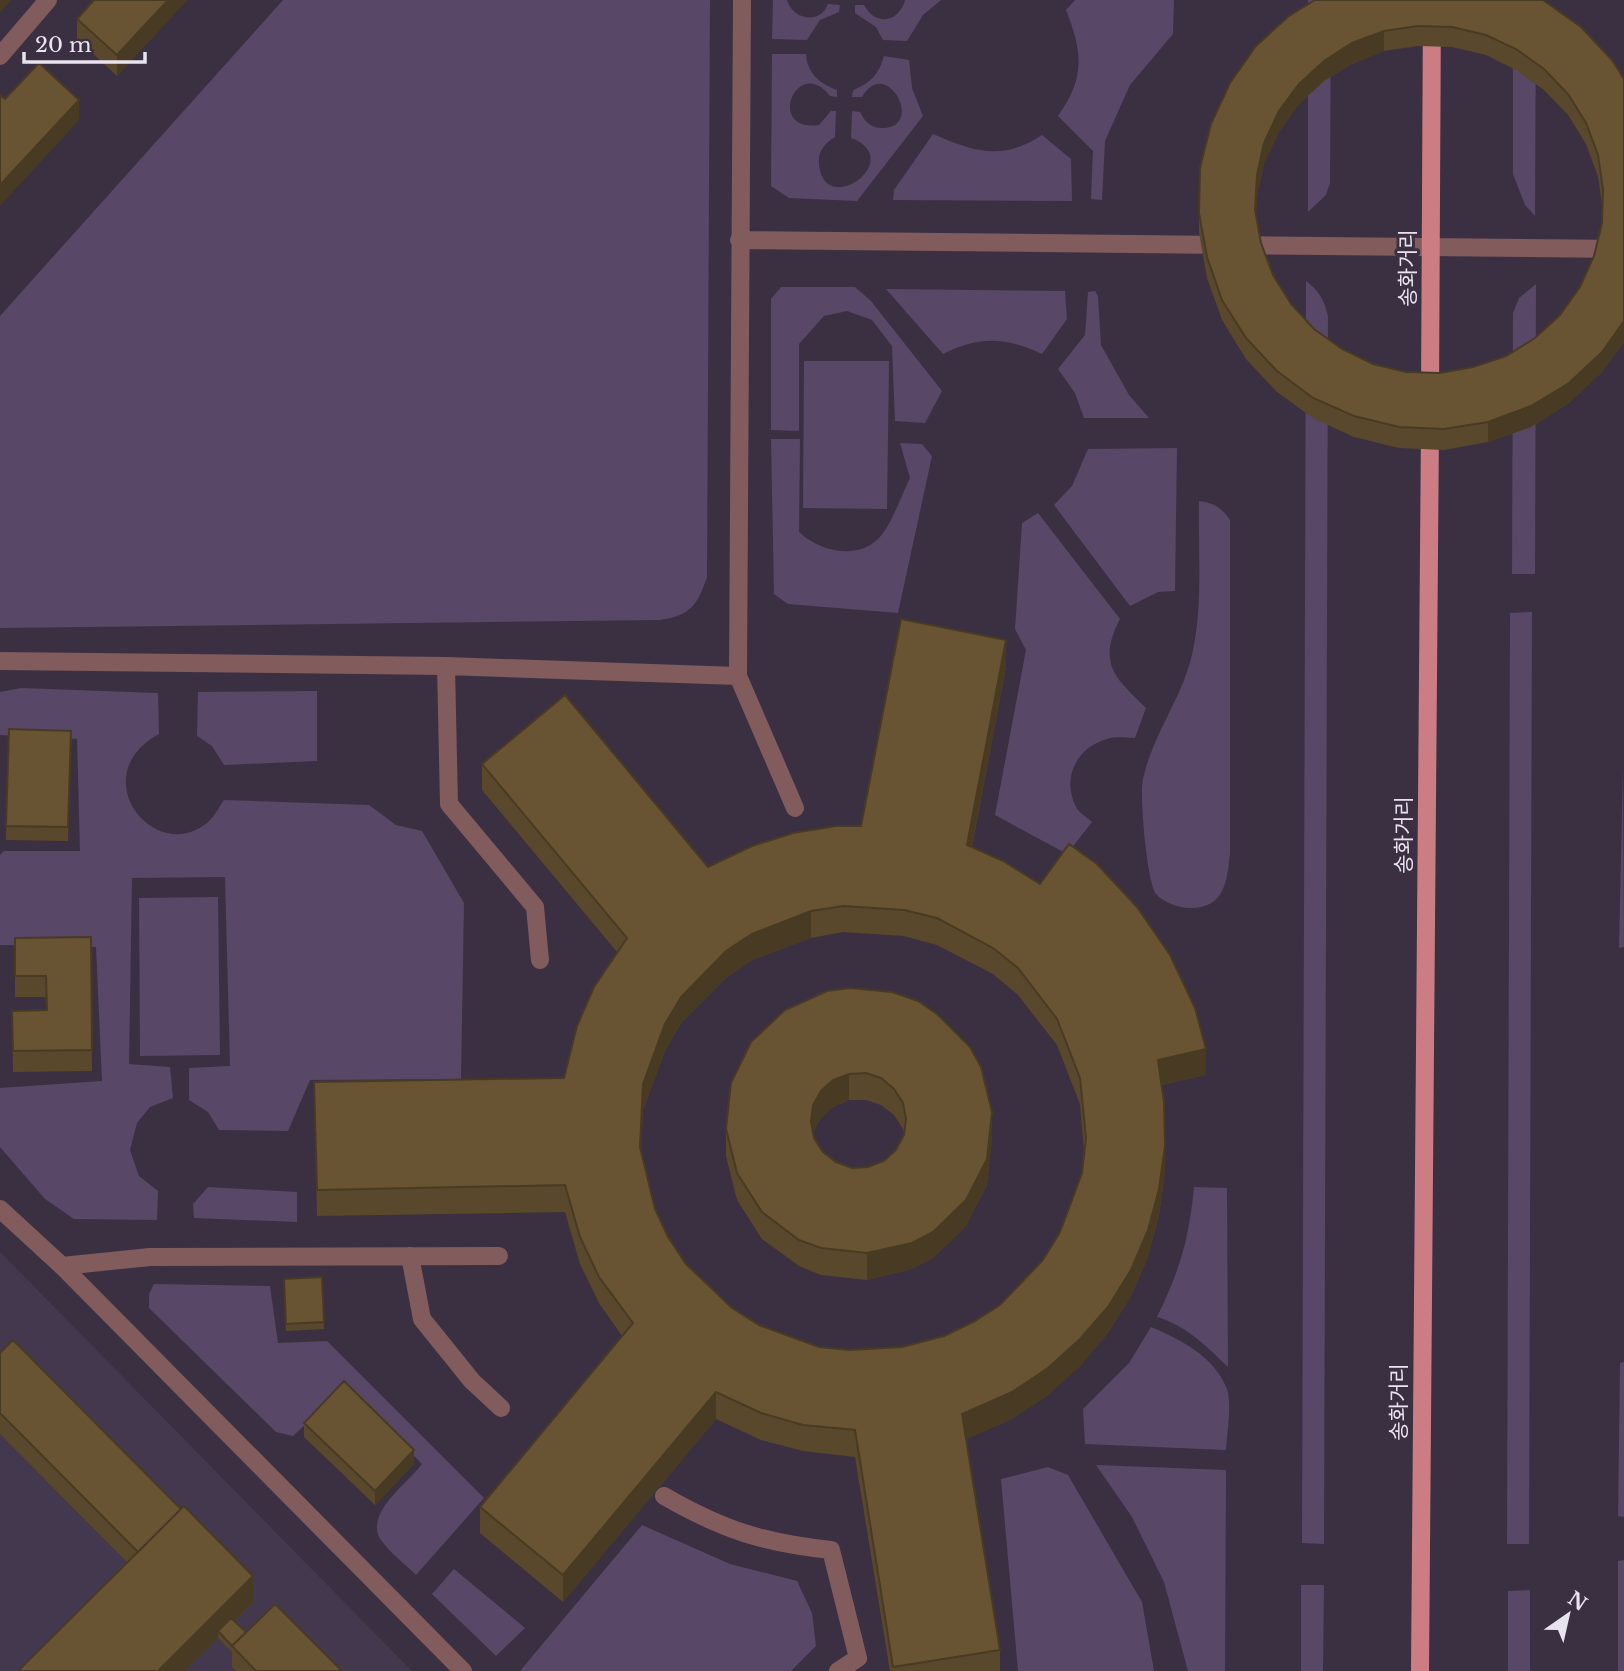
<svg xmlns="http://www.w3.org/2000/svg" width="1624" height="1671" viewBox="0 0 1624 1671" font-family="'Libre Baskerville','Noto Sans KR',serif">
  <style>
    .built { fill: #44384f }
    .green { fill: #584766 }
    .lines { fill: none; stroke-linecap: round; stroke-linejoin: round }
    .minor { stroke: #825b5d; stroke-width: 18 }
    .primary { stroke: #cc7d84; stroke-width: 18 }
    .wall { fill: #59482b; fill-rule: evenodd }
    .shaded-wall { fill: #493b23 }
    .building { fill: #685432; stroke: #493b23; stroke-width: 2; fill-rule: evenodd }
    .labels { text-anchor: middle; stroke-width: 6; stroke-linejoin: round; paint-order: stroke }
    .street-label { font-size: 21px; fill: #e9e3ef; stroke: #3a3042 }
  </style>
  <rect width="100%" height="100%" fill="#3a3042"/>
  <path class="built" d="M0 1252 412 1671H0Z"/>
  <path class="green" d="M283 0H710L707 577C697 606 691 615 660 620L0 628V316Z
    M773 0H787C793 20 820 25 828 4L840 5 839 12 820 20 807 40 772 39Z
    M905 0H941L923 15 907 41 883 40 876 27 855 13V5H864C875 26 899 23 905 0Z
    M1075 0H1174L1173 34 1130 85 1105 141 1102 200 1091 199 1093 151 1058 116C1085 78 1083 53 1066 10Z
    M1308 0H1331L1330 183 1326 195 1308 212Z
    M1513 0H1536L1535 216 1525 205 1513 174Z
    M772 54H806C807 73 820 84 837 90V97L830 96C797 54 765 133 819 125L831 111H836L835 137C825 143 818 151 819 163 823 221 908 159 851 138L852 111 860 112C864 121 871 128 881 128 927 129 886 54 862 97H852L853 90C871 83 879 74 884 56L909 60 912 88 923 116 857 201 789 198 771 186Z
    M933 134C974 152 1003 161 1042 135L1071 159 1072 201 893 200 894 190Z
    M1306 281C1319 291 1325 301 1328 317L1324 1544 1302 1543Z
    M1536 284 1535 574H1512L1513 313 1519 298Z
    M781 287H855L871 301 942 391 925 423 895 421 892 346 872 320 847 311 824 316 799 344V431L771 430V299Z
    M886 289 1065 291 1067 319 1042 354C1005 337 980 336 943 354Z
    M1095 291 1098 296 1101 345 1129 395 1149 418H1084L1075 393 1058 369 1085 335 1088 292Z
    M804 361H889L887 509 803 508Z
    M771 439H800L799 532C819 551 857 561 879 538 891 526 902 494 910 478L900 443 922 444 932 456 898 613 788 604 774 594Z
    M1177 448 1175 591 1158 592 1130 606 1054 505 1072 486 1088 449Z
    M1199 501C1214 503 1221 507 1230 520V853C1227 881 1225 909 1189 908 1179 908 1163 902 1156 894 1147 883 1139 793 1143 779 1153 733 1184 696 1193 650 1203 603 1198 550 1199 501Z
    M1038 513 1120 619C1097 663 1115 678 1146 708L1135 738C1126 738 1116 736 1107 739 1077 747 1061 778 1076 807 1079 813 1088 818 1092 822L1067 854 995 815 1026 650 1015 629 1022 523Z
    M1532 612 1529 1544H1507L1510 613Z
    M21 688 158 693 159 734C82 776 156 867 208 822 214 817 219 807 224 800L369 805 396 825 422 831 464 903 461 1079 310 1080 288 1131 219 1130 208 1112 189 1100V1068L230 1066 225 877 132 878 129 1064 170 1067 173 1098 150 1107 137 1123 130 1150 139 1176 158 1191 157 1220 74 1219 45 1199 0 1147V1088L102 1081 96 947 0 945V855L4 851H80L77 739 0 735V692Z
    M317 691V761L224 765 212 746 197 736 198 692Z
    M1623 767 1624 947 1619 948Z
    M218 897 220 1055 140 1056 139 898Z
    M208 1187 297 1192V1222L194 1218 193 1204Z
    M1194 1187 1227 1188 1228 1367C1206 1346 1187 1326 1157 1317 1180 1270 1189 1239 1194 1187Z
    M154 1284 270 1286 278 1343 327 1341 484 1498 416 1575C405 1564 390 1553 381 1540 363 1514 409 1482 422 1464L346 1386 293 1436 276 1432 149 1308V1294Z
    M1151 1327C1180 1339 1215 1357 1227 1389 1232 1405 1227 1432 1226 1450L1085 1444 1083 1409 1129 1363Z
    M1624 1362V1517L1618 1516 1620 1363Z
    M1096 1465 1226 1470 1225 1671H1188L1164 1582 1132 1517Z
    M1048 1467 1068 1475 1142 1602 1154 1671H1018L1001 1479Z
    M642 1525 730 1564 797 1581 812 1613 816 1646 791 1671H520Z
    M1624 1560V1671H1618V1561Z
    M454 1569 525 1628 496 1656 432 1594Z
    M1301 1585H1324L1323 1671H1301Z
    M1530 1590V1671H1508V1591Z"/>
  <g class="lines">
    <path class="minor" d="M0 56 48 0
      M739 240 1624 249
      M0 661 446 666 738 676 742 0
      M446 666 449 804 535 907 540 960
      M738 676 795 808
      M0 1209 62 1266 463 1671
      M410 1256 422 1319 472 1381 501 1408
      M62 1266 150 1257 499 1256
      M664 1496C723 1530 764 1543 831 1550L858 1658 838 1671"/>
    <path class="primary" d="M1430 395 1432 0
      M1420 1671 1430 427"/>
  </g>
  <path class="wall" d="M187 0 117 76 77 39V19Z
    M1543 0 1624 79V342L1602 372 1569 403 1531 427 1488 442 1444 450 1399 448 1354 437 1313 418 1277 392 1246 359 1222 320 1207 278 1199 233V213L1256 46ZM1418 46 1452 47 1486 55 1516 70 1544 90 1568 115 1586 144 1598 176 1602 205V223L1594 256 1580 287 1560 315 1535 338 1506 356 1473 367 1440 373 1406 372 1373 364 1342 349 1314 329 1291 304 1273 275 1261 243 1256 214 1257 196 1264 163 1279 132 1299 104 1324 81 1352 64 1384 51Z
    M1006 667 972 847 1206 1075 1162 1085 1165 1172 1159 1215 1148 1257 1131 1296 1108 1333 1080 1366 1048 1395 1012 1419 966 1439 1000 1650V1671H890L855 1457 803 1451 761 1440 716 1419 563 1602 480 1533V1507L622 1336 599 1303 580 1264 565 1212 317 1216 314 1082 564 1078 617 952 482 790V764L708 867 861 826ZM843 932 904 936 937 945 993 974 1018 995 1057 1045 1080 1104 1084 1150 1082 1173 1060 1232 1043 1260 1000 1305 973 1322 944 1336 902 1347 850 1350 819 1347 759 1325 732 1308 686 1264 668 1237 655 1209 641 1152 643 1110 665 1051 681 1023 726 978 752 960 811 938Z
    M9 729 71 731 68 841 6 840Z
    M91 937 92 1071 13 1072 12 1011 46 1010V997H15V938Z
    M785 1010 992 1138 987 1185 966 1226 933 1258 912 1269 867 1280 821 1275 799 1266 762 1239 737 1200 726 1156V1129ZM849 1100H866L881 1105 894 1115 903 1129 904 1135 896 1150 884 1161 868 1167 852 1168 836 1162 823 1152 814 1138 813 1132 821 1118 833 1107Z
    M322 1277 324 1329 286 1331 284 1279Z
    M0 1353 253 1603 234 1622 246 1632 342 1671H236L232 1667V1652L218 1638 127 1562 0 1434Z
    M304 1423 414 1464 375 1505 304 1437Z"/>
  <path class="shaded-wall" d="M0 0H11L0 13Z
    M168 0H187L117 76V55Z
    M1384 31V51L1352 64 1324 81 1299 104 1279 132 1264 163 1257 196 1255 230 1257 175 1264 143 1279 111 1299 84 1324 61 1352 43Z
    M79 100V120L0 206V185Z
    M1624 321V342L1602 372 1569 403 1531 427 1488 442V422Z
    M1006 640V667L967 871V845Z
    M811 911V938L752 960 726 978 681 1023 665 1051 643 1110 640 1174V1147L643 1084 665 1024 681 997 726 951 752 934Z
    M1206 1049V1075L1158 1086V1060Z
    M849 1074V1100L833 1107 821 1118 813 1132 811 1122 813 1105 821 1091 833 1080Z
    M992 1112V1138L987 1185 966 1226 933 1258 912 1269 867 1280V1253Z
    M1165 1146V1172L1159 1215 1148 1257 1131 1296 1108 1333 1080 1366 1048 1395 1012 1419 962 1441V1414Z
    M716 1392V1419L563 1602V1575Z
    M414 1450V1464L375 1505V1491Z
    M253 1576V1603L221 1635 218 1631V1638L185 1671H158Z"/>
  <path class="building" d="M94 0H168L117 55 77 19Z
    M1315 0H1543L1581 27 1612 60 1624 79V321L1602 352 1569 383 1531 406 1488 422 1444 429 1399 427 1354 416 1313 398 1277 371 1246 338 1222 300 1207 257 1199 213 1200 168 1211 124 1230 83 1256 46 1289 16ZM1418 26 1452 27 1486 35 1516 49 1544 69 1568 94 1586 123 1598 155 1603 189 1602 223 1594 256 1580 287 1560 315 1535 338 1506 356 1473 367 1440 373 1406 372 1373 364 1342 349 1314 329 1291 304 1273 275 1261 243 1255 210 1257 175 1264 143 1279 111 1299 84 1324 61 1352 43 1384 31Z
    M39 63 79 100 0 185V95L5 99Z
    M901 619 1006 640 967 845 1003 861 1040 884 1069 844 1097 864 1137 907 1170 955 1195 1008 1206 1049 1158 1060 1164 1102 1165 1146 1159 1189 1148 1230 1131 1270 1108 1307 1080 1339 1048 1368 1012 1392 962 1414 1000 1650 893 1667 855 1430 803 1425 761 1413 716 1392 563 1575 480 1507 633 1323 599 1277 580 1237 565 1185 317 1190 314 1082 564 1078 577 1026 594 987 627 938 482 764 565 695 708 867 752 846 793 833 836 826H861ZM843 906 904 910 937 918 993 948 1018 968 1057 1019 1080 1078 1086 1138 1082 1173 1060 1232 1043 1260 1000 1305 973 1322 944 1336 902 1347 850 1350 819 1347 759 1325 732 1308 686 1264 668 1237 655 1209 640 1147 643 1084 665 1024 681 997 726 951 752 934 811 911Z
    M9 729 71 731 68 827 6 826Z
    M91 937 92 1050 13 1051 12 1011 47 1010 46 976H15V938Z
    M850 988 892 992 918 1001 937 1014 970 1047 981 1067 992 1112 987 1159 966 1200 933 1232 912 1243 867 1253 821 1248 799 1240 762 1212 737 1173 726 1129 731 1083 751 1042 785 1010 827 991ZM866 1073 881 1078 894 1089 903 1103 906 1119 904 1135 896 1150 884 1161 868 1167 852 1168 836 1162 823 1152 814 1138 811 1122 813 1105 821 1091 833 1080 849 1074Z
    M322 1277 324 1322 286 1324 284 1279Z
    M13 1340 181 1509 138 1552 0 1413V1353Z
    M344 1381 414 1450 375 1491 304 1423Z
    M184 1506 253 1576 158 1671H18Z
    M275 1604 342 1671H256L232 1646Z
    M231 1618 246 1632 232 1646 218 1631Z"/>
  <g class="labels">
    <g class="street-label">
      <text transform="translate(1408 268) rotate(-90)" y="7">송화거리</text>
      <text transform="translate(1404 835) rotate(-90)" y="7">송화거리</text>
      <text transform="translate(1399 1402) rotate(-90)" y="7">송화거리</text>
    </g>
  </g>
  <g transform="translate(1568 1615) rotate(34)" stroke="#3a3042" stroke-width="5" paint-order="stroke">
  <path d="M0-5L12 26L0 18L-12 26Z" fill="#e9e3ef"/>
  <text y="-10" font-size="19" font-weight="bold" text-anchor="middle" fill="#e9e3ef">N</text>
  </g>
  <path d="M24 52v10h121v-10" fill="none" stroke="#e9e3ef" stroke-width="3.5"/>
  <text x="35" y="52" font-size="21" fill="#e9e3ef" stroke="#3a3042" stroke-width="5" paint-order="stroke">20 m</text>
</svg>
